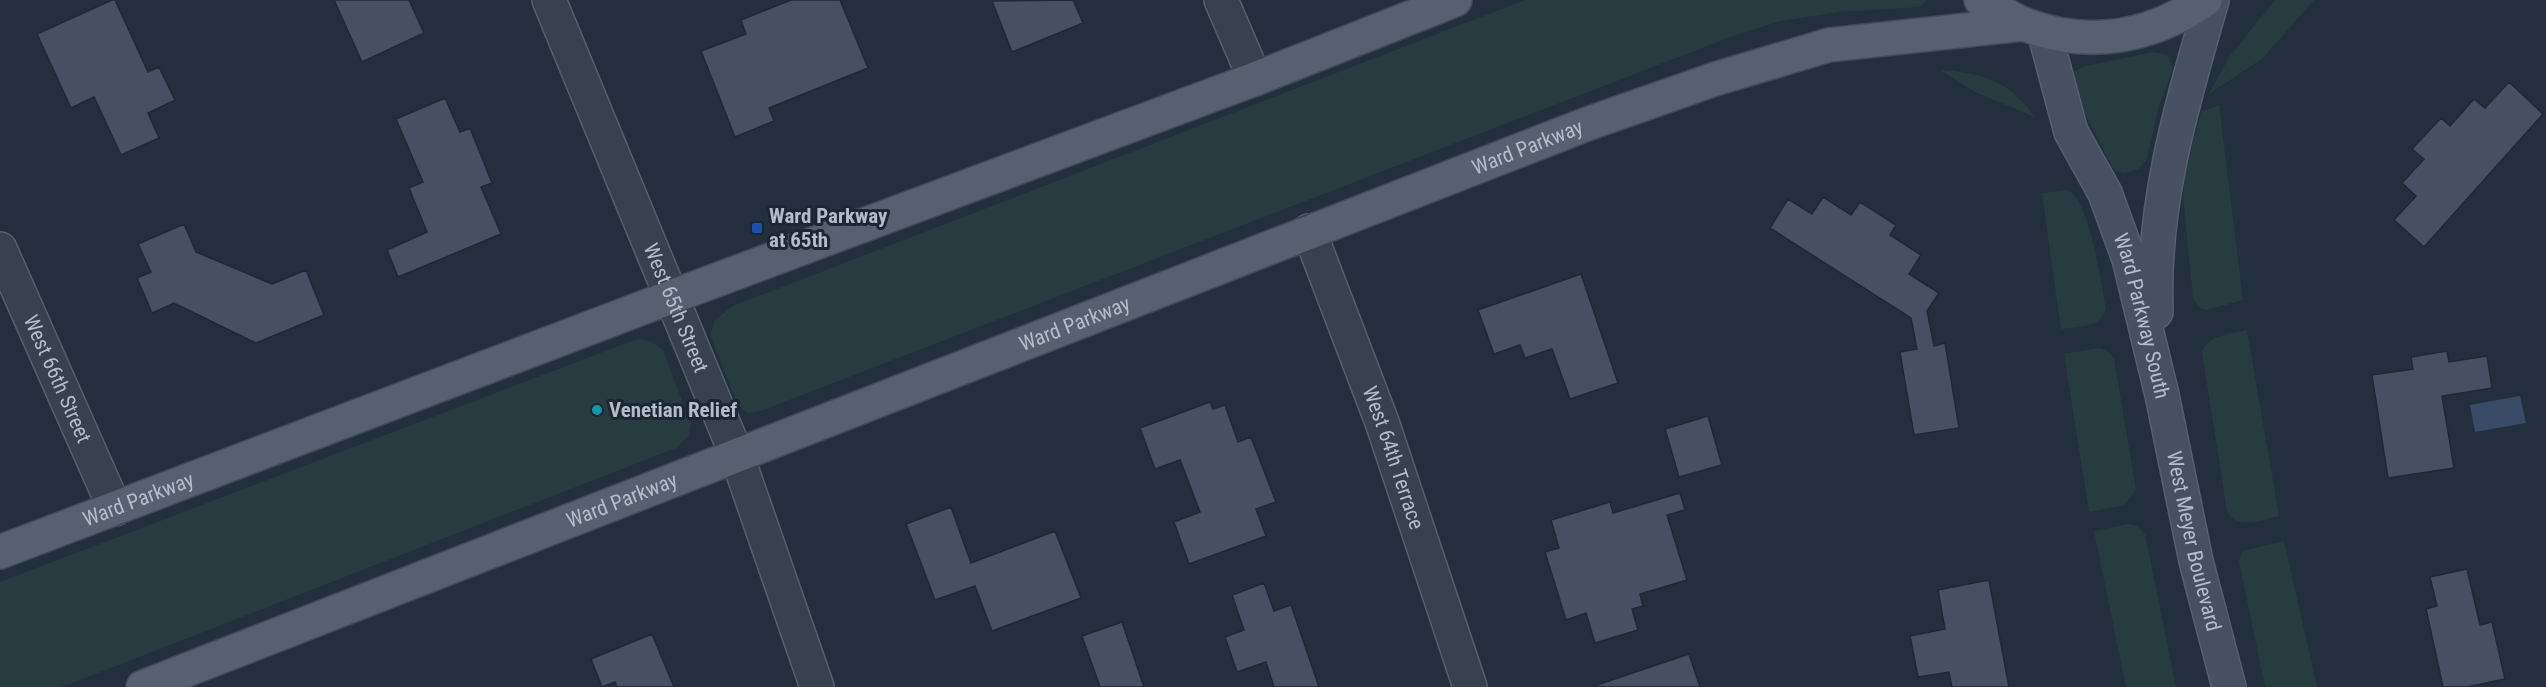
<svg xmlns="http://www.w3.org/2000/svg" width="2546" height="687" viewBox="0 0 2546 687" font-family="'Roboto Condensed',sans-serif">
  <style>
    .green { fill: #263c3f }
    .water { fill: #394c67 }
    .building { fill: #455162; stroke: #1f2835; stroke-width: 1.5 }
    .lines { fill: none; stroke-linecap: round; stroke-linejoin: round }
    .minor-casing { stroke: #565f6c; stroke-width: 36 }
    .secondary-casing { stroke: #565f6c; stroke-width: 36 }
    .primary-casing { stroke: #414a57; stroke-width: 36 }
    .minor { stroke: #38414e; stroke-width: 33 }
    .secondary { stroke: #465061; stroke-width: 33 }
    .primary { stroke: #56606e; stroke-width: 33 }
    .transit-dot { fill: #1a4fb4; stroke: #1d2633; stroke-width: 2 }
    .culture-dot { fill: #0f9aa8; stroke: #1d2633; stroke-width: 2 }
    .labels { text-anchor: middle; stroke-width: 6; stroke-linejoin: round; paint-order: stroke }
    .street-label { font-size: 21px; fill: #b4bcc9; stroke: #1d2633 }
    .poi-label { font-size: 21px; font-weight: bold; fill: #b4bcc9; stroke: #1d2633; text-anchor: start }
  </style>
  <rect width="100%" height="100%" fill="#242f3e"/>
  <path class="green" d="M1525 0H1927L1921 7 1839 12 1780 21 1733 36 761 411 747 413 737 403 710 335 715 320 733 306Z
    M2275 0H2314L2263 58 2209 94 2229 57Z
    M2153 52 2168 55 2173 68 2159 106 2146 161 2138 169 2125 173 2114 170 2071 86 2073 72 2082 67Z
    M1940 70C1983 73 2008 80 2035 117L1977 93Z
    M2219 105 2243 300 2206 310 2200 308 2193 299 2183 196 2185 171 2201 112Z
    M2067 190C2090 198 2101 285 2106 309 2100 329 2077 326 2061 329L2042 193Z
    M2247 330 2279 516C2261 520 2237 531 2227 511L2202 352C2208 335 2231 334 2247 330Z
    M637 339 650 341 663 350 691 425 688 437 676 448 62 687H0V582Z
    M2100 348 2110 353 2114 359 2136 490 2125 505 2089 512 2064 354Z
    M2128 524 2137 526 2145 534 2176 687H2126L2094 531Z
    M2284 541 2317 687H2265L2239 561 2242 551Z"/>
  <path class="water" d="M2520 396 2526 423 2475 432 2470 405Z"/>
  <path class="building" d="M112 0H115L148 72 159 67 175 100 148 113 159 138 121 155 94 97 71 108 37 34Z
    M334 0H409L424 33 362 62Z
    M791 0H840L868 68 769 108 774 121 735 137 701 51 746 34 741 20Z
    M1073 0 1083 23 1012 52 992 1Z
    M2509 82 2543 114 2424 247 2394 220 2416 196 2402 183 2424 159 2412 149 2441 118 2450 126 2474 99 2485 108Z
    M445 98 460 132 470 128 492 183 481 187 501 234 398 277 387 250 427 232 409 188 423 182 396 119Z
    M1823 197 1851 215 1860 202 1896 225 1890 235 1921 255 1909 274 1939 293 1927 311 1934 346 1945 343 1959 428 1914 435 1900 352 1917 349 1911 318 1770 228 1788 199 1812 214Z
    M184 224 196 252 272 284 306 270 324 315 256 343 174 303 152 313 137 278 151 272 138 244Z
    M1581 274 1618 383 1570 399 1552 349 1525 358 1520 345 1494 354 1478 310Z
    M2447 351 2449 362 2487 356 2492 388 2442 396 2454 468 2388 478 2372 375 2413 369 2411 357Z
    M1210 402 1213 409 1225 405 1238 442 1251 437 1276 502 1256 509 1266 536 1189 564 1174 522 1200 512 1180 460 1155 469 1140 428Z
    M1708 416 1722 465 1679 477 1665 429Z
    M1680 493 1685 510 1667 515 1687 580 1640 594 1643 606 1632 609 1638 630 1595 643 1586 613 1566 620 1545 552 1559 548 1551 520 1610 502 1613 513Z
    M951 507 971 563 1055 531 1081 598 992 631 975 586 935 600 906 524Z
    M2467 569 2480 625 2492 622 2505 679 2467 687H2443L2426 609 2437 606 2430 577Z
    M1989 580 2009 687H1952L1949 672 1918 677 1910 636 1945 629 1938 590Z
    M1264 583 1274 611 1291 605 1319 687H1274L1266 662 1237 672 1225 637 1244 630 1232 595Z
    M1122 622 1144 687H1100L1082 636Z
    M652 634 674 687H617L615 682 602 687 591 659Z
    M1689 654 1700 687H1594V686Z"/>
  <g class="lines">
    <g class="minor-casing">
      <g id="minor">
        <path id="s1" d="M549 0 737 456 817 687"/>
        <path d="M1221 0 1255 79"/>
        <path id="s2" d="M1309 231 1382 422 1470 687"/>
        <path id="s3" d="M0 249 115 509"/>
      </g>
    </g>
    <g class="secondary-casing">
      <g id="secondary">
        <path id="s4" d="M2044 31 2071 132 2105 193 2129 259 2162 395 2196 561 2229 687"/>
        <path d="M2156 312C2152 201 2182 105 2212 0"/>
      </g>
    </g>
    <g class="primary-casing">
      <g id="primary">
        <path d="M1981 0C1995 8 2010 19 2026 25 2089 48 2150 38 2205 0"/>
        <path id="s5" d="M0 552 671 297 1255 79 1455 0"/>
        <path id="s6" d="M143 687 1587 124 1715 79 1829 45 2023 24"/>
      </g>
    </g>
    <use href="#minor" class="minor"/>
    <use href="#secondary" class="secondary"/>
    <use href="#primary" class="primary"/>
  </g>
  <rect class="transit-dot" x="751" y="222" width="12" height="12" rx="3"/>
  <circle class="culture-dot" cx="597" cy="410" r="6"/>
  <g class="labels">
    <g class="street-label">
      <text dy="7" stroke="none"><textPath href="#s6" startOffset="1486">Ward Parkway</textPath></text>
      <text dy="7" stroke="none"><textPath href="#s4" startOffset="303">Ward Parkway South</textPath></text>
      <text dy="7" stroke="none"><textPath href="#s1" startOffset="333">West 65th Street</textPath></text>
      <text dy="7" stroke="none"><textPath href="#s6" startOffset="1000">Ward Parkway</textPath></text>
      <text dy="7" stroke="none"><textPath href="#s3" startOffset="142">West 66th Street</textPath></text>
      <text dy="7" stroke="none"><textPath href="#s2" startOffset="242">West 64th Terrace</textPath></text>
      <text dy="7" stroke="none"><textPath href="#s5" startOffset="148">Ward Parkway</textPath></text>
      <text dy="7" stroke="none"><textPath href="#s6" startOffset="514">Ward Parkway</textPath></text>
      <text dy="7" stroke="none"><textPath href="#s4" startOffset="534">West Meyer Boulevard</textPath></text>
    </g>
    <g class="poi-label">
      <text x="769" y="223">Ward Parkway<tspan x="769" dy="24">at 65th</tspan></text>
      <text x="609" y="417">Venetian Relief</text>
    </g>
  </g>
</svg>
